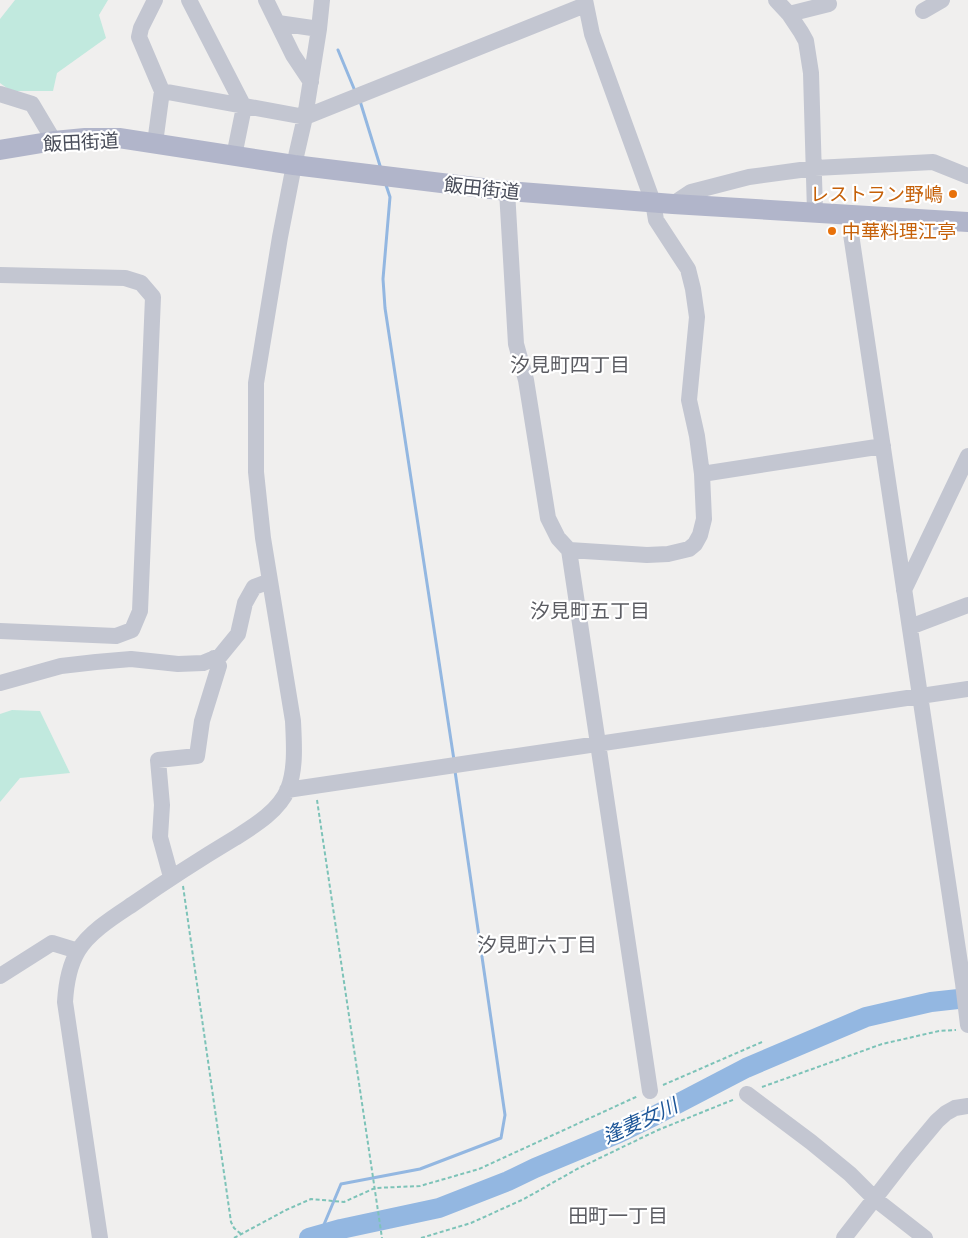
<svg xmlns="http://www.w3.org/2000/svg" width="968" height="1238" viewBox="0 0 968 1238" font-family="Jost,'Noto Sans JP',sans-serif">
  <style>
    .green { fill: #c1e9de }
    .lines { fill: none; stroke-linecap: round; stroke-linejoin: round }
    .stream { stroke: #93b7e1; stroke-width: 3 }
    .river { stroke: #93b7e1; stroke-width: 20 }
    .path { stroke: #7dc3b8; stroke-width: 2; stroke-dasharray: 4 2.5; stroke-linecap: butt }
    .minor { stroke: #c3c6d1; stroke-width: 16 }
    .major { stroke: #b1b5ca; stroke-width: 20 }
    .food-dot { fill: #e8710a; stroke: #fff; stroke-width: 2 }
    .labels { text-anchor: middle; stroke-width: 4.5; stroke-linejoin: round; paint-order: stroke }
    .street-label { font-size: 19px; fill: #484c59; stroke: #fff }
    .food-label { font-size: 19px; fill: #c56008; stroke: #fff; text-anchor: end }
    .neighbourhood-label { font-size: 20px; fill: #5b5c62; stroke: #fff }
    .water-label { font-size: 20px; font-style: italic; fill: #1d5698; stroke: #fff }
  </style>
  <rect width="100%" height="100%" fill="#f0efee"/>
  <path class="green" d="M15 0H108L99 15 106 38 57 73 53 91H11L0 83V19Z
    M12 710 40 711 70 773 20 778 0 802V714Z"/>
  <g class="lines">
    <path class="stream" d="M338 50 355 91
      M360 101 381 169
      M385 182 390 197 383 279 385 308 454 760
      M320 1234 341 1184 420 1169 501 1138 505 1115 455 771"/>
    <path class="river" d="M309 1238 341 1229 439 1208 508 1181 535 1168 619 1133 654 1116 746 1068 866 1017 931 1002 968 998"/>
    <path class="path" d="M317 800 382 1238
      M183 886 231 1222 234 1228 241 1234
      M663 1085 762 1042
      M762 1087 882 1044 939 1031 956 1030
      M234 1238 286 1210 311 1199 344 1202 375 1188 420 1186 479 1169 638 1096
      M421 1238 471 1223 524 1199 577 1169 658 1130 735 1099"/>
    <path class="minor" d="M189 0 244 107 234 156
      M266 0 293 55 311 82
      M776 0 789 14 801 32 806 41 811 73 815 212
      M923 11 942 0
      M789 14 829 4
      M278 23 319 29
      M162 91 305 117 585 5
      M0 94 32 104 54 141
      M155 143 162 91 139 37 141 28 155 0
      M507 191 516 344 526 380 548 518 558 538 569 550 650 1091
      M673 204 691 192 749 177 815 168 933 162 968 176
      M848 214 963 983 968 1025
      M0 275 125 278 141 283 153 297 140 611 132 630 116 636 0 631
      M702 474 883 446
      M569 550 647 555 668 554 689 549 695 544 700 535 704 519 702 474 697 436 689 400 697 317 693 289 688 269 656 220 653 202 592 34 585 0
      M904 590 968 456
      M910 627 968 605
      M0 683 61 666 96 662 131 659 178 664 203 663 220 656 238 634 245 603 254 587 270 581
      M287 790 968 689
      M171 877 160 837 162 805 158 760 197 756 202 721 219 666 214 658
      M0 976 52 943 78 951
      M747 1094 811 1142 850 1174 875 1199 925 1238
      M100 1238 65 1002C66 985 69 966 78 951 89 932 115 916 133 904 166 881 200 859 235 838 254 826 279 811 288 789 296 769 294 743 293 721L263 538 256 472V383L280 237 294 165 305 117 319 29 322 0
      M844 1238 906 1158 937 1121 946 1113 955 1108 968 1106"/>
    <path class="major" d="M0 150 54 141 85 138H119L294 165 507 191 673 204 968 222"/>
  </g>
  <g class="food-dot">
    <circle cx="953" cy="194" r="5"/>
    <circle cx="832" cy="231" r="5"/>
  </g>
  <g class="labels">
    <g class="street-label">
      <text transform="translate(81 142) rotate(-3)" y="7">飯田街道</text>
      <text transform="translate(482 188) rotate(6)" y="7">飯田街道</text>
    </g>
    <g class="food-label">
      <text x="943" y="201">レストラン野嶋</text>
      <text x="842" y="238" text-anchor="start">中華料理江亭</text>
    </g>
    <g class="neighbourhood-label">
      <text x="570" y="372">汐見町四丁目</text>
      <text x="590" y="618">汐見町五丁目</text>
      <text x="537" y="952">汐見町六丁目</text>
      <text x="618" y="1223">田町一丁目</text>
    </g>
    <g class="water-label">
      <text transform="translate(640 1121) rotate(-25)" y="7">逢妻女川</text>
    </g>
  </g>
</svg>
